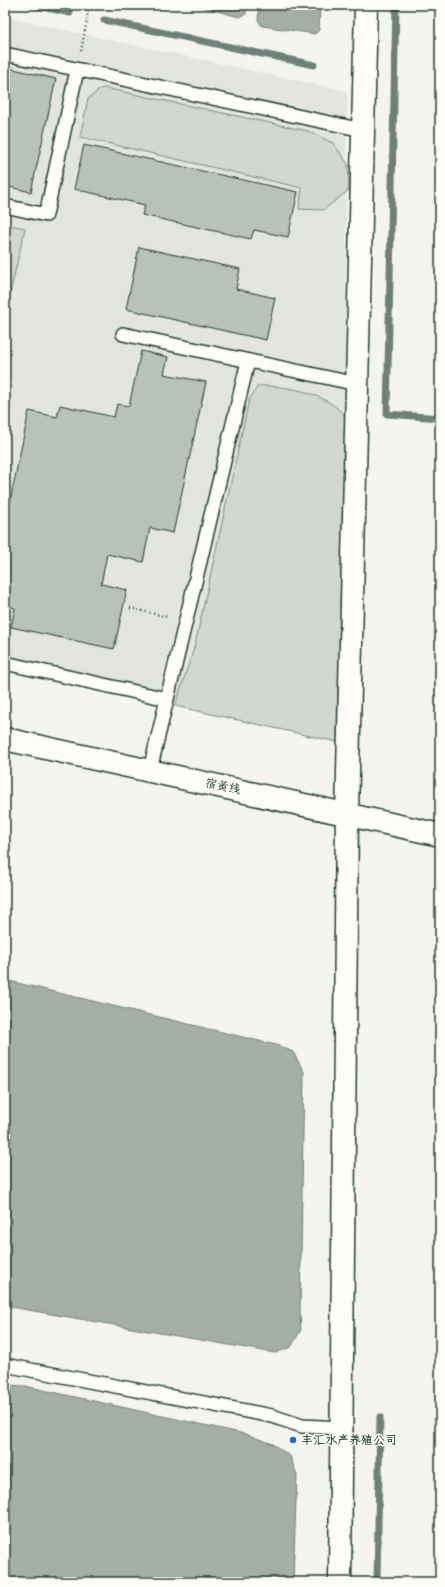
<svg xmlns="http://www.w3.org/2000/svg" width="445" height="1587" viewBox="0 0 445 1587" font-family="Itim,'LXGW WenKai TC',sans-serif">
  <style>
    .built { fill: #e2e5df }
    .green { fill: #d1d6d1; stroke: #788a82 }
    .water { fill: #a3aea7; stroke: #6e8179 }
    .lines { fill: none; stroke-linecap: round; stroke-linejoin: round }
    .stream { stroke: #6e8179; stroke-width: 7 }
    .building { fill: #b9c1bb; stroke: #1f3d34 }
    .service-casing { stroke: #1f3d34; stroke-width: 16 }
    .tertiary-casing { stroke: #1f3d34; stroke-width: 25 }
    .secondary-casing { stroke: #1f3d34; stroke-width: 25 }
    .path { stroke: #1f3d34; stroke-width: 2.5; stroke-dasharray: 1 3; stroke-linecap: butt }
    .service { stroke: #fdfcf7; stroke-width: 13 }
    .tertiary { stroke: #fdfcf7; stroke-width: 22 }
    .secondary { stroke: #fdfcf7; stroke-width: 22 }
    .poi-dot { fill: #1f6fb2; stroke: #fdfcf7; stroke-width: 1.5 }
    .labels { text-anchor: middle; stroke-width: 3; stroke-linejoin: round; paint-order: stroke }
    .street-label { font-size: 12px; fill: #1f3d34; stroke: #fdfcf7 }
    .poi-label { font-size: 12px; font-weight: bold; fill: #1f3d34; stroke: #fdfcf7; text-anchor: start }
  </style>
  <rect width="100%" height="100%" fill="#f4f4ef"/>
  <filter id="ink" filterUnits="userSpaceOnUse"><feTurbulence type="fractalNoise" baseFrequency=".025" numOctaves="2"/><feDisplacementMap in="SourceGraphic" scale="8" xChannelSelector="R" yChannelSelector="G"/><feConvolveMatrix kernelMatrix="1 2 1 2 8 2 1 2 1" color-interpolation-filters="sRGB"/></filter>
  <g filter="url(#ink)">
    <path class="built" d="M5 17 347 91 345 416 337 742 5 668Z"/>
    <path class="green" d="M105 88 308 131 333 143 348 164 349 190 323 210 299 209 302 188 80 137 88 99 100 89Z
      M5 224 25 228 5 316Z
      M258 386C287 385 326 393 345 416L337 742 175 706 195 645 249 400Z"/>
    <path class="water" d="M195 5H246V14L239 17Z
      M259 5H320L319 30 315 34 262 26 258 20Z
      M5 980 280 1046 293 1052 304 1072 300 1314 301 1330 291 1347 275 1353 5 1306Z
      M7 1385 25 1386 245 1434 273 1444 290 1456 297 1475 293 1582H5V1387Z"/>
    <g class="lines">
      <path class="stream" d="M35 5 70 13
        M396 5 387 414 440 418
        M104 20 314 65
        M377 1582 380 1417"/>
    </g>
    <path class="building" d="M5 67 56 79 31 192 5 186Z
      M84 145 298 192 288 237 254 230 251 239 142 215 145 205 74 189Z
      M139 247 240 269 236 289 275 298 266 340 126 309Z
      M141 351 168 357 164 374 206 382 173 533 150 528 143 562 107 554 101 584 127 590 114 649 11 627 15 608 5 605V525L29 411 57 417 60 405 114 417 117 404 129 406Z"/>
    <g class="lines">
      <g class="service-casing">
        <path id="service" d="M5 54 363 130
          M5 206 46 215 77 70
          M123 334 357 384
          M5 663 167 699
          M150 770 248 361
          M5 1365 272 1416 302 1426 342 1428"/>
      </g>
      <g class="tertiary-casing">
        <path id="tertiary" d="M340 1582 347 814 366 5"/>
      </g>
      <g class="secondary-casing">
        <path id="secondary" d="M5 739 440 835"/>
      </g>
      <path class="path" d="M81 51 87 20 88 5
        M130 608 168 617"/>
      <use href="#service" class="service"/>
      <use href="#tertiary" class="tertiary"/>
      <use href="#secondary" class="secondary"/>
    </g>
  </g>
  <circle class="poi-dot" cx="293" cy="1440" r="4"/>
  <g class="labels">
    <g class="street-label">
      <text transform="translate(223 786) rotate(12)" y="4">宿黄线</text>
    </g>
    <g class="poi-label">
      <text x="301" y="1444">丰汇水产养殖公司</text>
    </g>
  </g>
  <rect width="445" height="1587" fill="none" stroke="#fdfcf7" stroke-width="20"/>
  <rect x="10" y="10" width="425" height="1567" fill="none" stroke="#1f3d34" stroke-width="1.5" filter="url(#ink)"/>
</svg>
